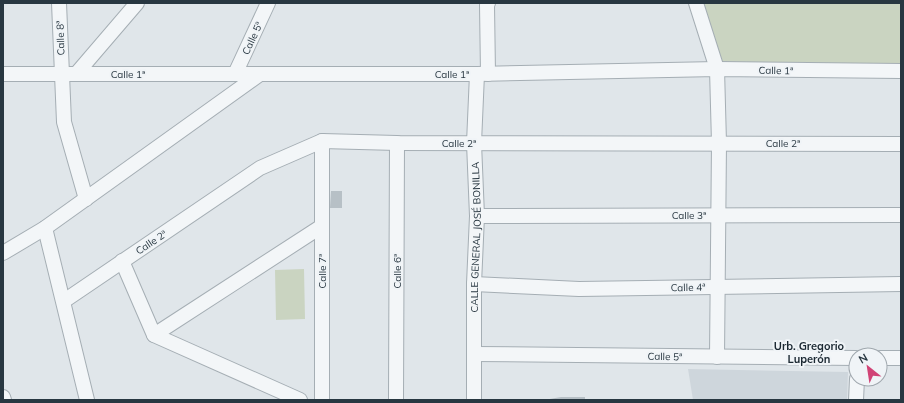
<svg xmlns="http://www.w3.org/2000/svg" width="904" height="403" viewBox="0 0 904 403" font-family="Mulish,sans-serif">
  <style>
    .built { fill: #ced6dc }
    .green { fill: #cad4c1 }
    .building { fill: #b7c0c6 }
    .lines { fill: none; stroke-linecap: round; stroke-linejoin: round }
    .minor-casing { stroke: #a5aeb4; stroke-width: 16 }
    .minor { stroke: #f3f6f8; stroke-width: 14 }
    .labels { text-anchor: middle; stroke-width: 4; stroke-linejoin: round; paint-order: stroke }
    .street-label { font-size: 10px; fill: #283741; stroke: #f0f4f7 }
    .neighbourhood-label { font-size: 11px; font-weight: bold; fill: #1b2832; stroke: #f0f4f7 }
  </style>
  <rect width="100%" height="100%" fill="#e0e6ea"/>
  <path class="built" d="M688 369 848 372 847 400H693Z"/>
  <path class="green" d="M696 3H901V71L717 69Z
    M304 269 305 319 276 320 275 270Z"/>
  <path class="building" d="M331 191H342V208H330Z
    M561 397H585V400H544Z"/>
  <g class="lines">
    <g class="minor-casing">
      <g id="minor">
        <path d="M59 3 64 122 86 199"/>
        <path d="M696 3 717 69 719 143 717 357"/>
        <path d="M77 73 137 3"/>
        <path d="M3 74H477L717 69 901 71"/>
        <path d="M235 74 268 3"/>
        <path d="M488 74 487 5 488 3"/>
        <path d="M477 216 901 215"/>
        <path d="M45 228 87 400"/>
        <path d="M3 253 45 228 260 74"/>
        <path d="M122 261 154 335 300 400"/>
        <path d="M474 284 579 289 901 284"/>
        <path d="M64 301 260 168 322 141 397 143 901 144"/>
        <path d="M154 335 322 226"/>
        <path d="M475 354 856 358"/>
        <path d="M880 358H901"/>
        <path d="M3 397 4 400"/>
        <path d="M322 400V141"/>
        <path d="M396 400 397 143"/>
        <path id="s1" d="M474 400V284L477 216 474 143 477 74"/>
        <path d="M856 400 857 379"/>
      </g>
    </g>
    <use href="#minor" class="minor"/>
  </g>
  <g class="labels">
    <g class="street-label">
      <text transform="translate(60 38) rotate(-92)" y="4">Calle 8ª</text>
      <text transform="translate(252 38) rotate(-65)" y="4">Calle 5ª</text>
      <text transform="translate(776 70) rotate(1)" y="4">Calle 1ª</text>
      <text x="128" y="78">Calle 1ª</text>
      <text x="452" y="78">Calle 1ª</text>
      <text x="459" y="147">Calle 2ª</text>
      <text x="783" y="147">Calle 2ª</text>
      <text x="689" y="219">Calle 3ª</text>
      <text dy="4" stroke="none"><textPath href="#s1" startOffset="163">CALLE GENERAL JOSÉ BONILLA</textPath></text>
      <text transform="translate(151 242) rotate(-34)" y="4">Calle 2ª</text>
      <text transform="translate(322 271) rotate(-90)" y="4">Calle 7ª</text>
      <text transform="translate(397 271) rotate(-90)" y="4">Calle 6ª</text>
      <text transform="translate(688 287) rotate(-1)" y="4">Calle 4ª</text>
      <text transform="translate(665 356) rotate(1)" y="4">Calle 5ª</text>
    </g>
    <g class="neighbourhood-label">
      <text x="809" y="350">Urb. Gregorio<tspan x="809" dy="13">Luperón</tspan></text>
    </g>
  </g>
  <rect width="904" height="403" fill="none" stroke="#283741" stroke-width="8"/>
  <g transform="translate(868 367) rotate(330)"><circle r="19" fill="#f0f4f7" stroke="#a0a8ae"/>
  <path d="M0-3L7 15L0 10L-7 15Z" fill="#d14376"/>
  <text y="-6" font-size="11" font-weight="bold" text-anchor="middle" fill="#283741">N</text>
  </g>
</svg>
